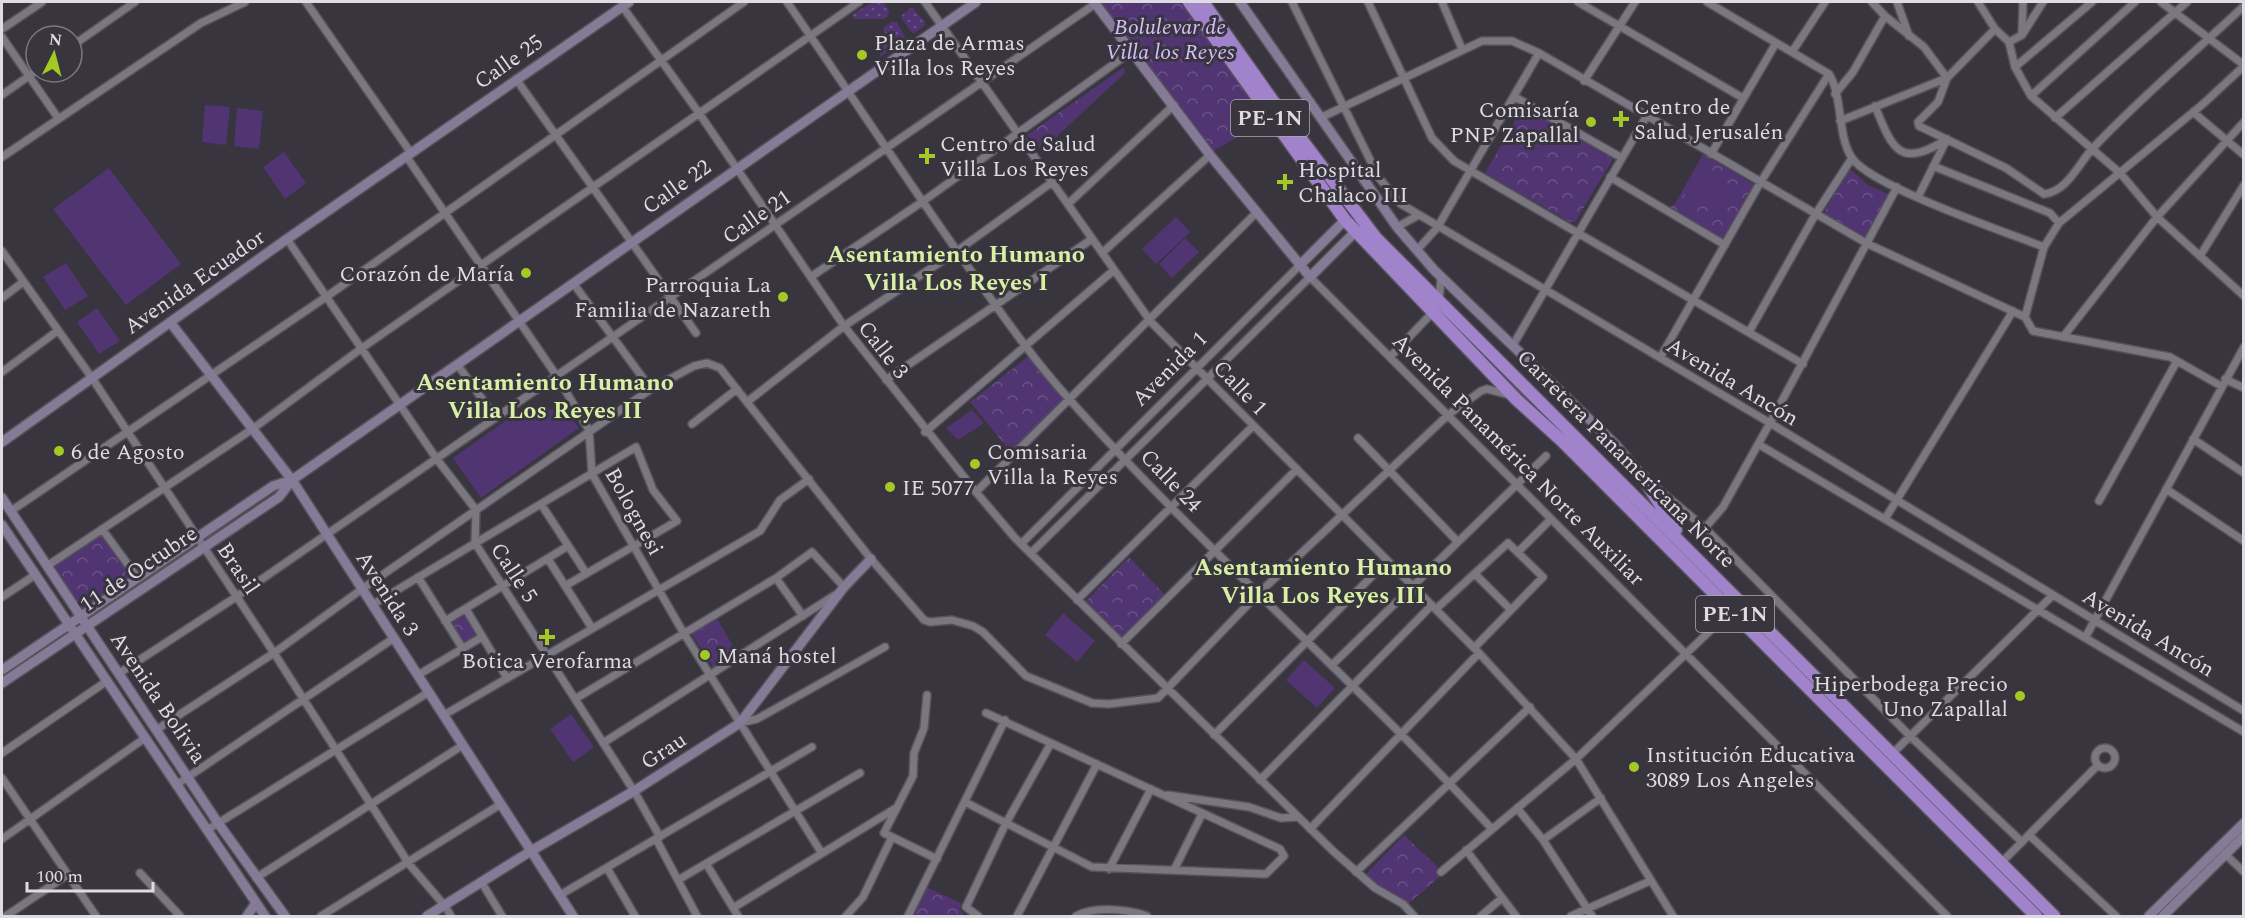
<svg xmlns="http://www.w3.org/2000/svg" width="2245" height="918" viewBox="0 0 2245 918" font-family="Spectral,serif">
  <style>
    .grass { fill: url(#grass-dots) }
    .park { fill: url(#park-crowns) }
    .pitch { fill: #513573 }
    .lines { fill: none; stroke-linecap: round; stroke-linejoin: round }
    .street-casing { stroke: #555259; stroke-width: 10 }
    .secondary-casing { stroke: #555259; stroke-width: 12 }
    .highway-casing { stroke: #555259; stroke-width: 15 }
    .street { stroke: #7b7781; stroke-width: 7 }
    .secondary { stroke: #867b97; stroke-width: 9 }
    .highway { stroke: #a083ca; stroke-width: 12 }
    .poi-dot { fill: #a4c824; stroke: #38353e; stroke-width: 2 }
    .labels { text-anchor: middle; stroke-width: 6; stroke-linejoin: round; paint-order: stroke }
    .shield { fill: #38353e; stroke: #acaab1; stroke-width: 1.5 }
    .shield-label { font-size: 21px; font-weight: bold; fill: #dedce2 }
    .park-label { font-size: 22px; font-style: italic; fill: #d5bef9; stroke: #38353e }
    .poi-label { font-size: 22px; fill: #dedce2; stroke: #38353e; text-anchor: start }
    .street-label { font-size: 22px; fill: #dedce2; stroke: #38353e }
    .neighbourhood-label { font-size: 24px; font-weight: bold; fill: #d8efa4; stroke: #38353e }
  </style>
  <defs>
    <pattern id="grass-dots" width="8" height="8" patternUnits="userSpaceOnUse" patternTransform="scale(1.5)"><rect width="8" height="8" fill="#513573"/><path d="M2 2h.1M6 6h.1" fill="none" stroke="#6a5287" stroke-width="1.8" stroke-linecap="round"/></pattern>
    <pattern id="park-crowns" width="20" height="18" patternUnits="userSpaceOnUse" patternTransform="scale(1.5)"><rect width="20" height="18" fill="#513573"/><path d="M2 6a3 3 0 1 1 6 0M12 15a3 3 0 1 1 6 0" fill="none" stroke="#6a5287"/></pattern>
  </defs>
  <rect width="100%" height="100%" fill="#38353e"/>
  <path class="grass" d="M872 2H883L889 11 888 16 884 19H854L852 15Z
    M912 7 925 22V25L913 34 902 19V15Z
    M892 22H897L906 39 879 58 886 35 883 28Z"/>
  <path class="park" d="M1101 2H1183L1266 121 1213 151Z
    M1124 67 1125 73 1042 150 1027 135Z
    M1524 105 1613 159 1575 222H1570L1485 173Z
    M1703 154 1753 184 1754 189 1724 240 1669 207 1675 204Z
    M1850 169 1868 185 1890 195 1866 237 1823 214Z
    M1030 355 1064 399 1010 451 970 402Z
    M103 534 131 575 85 608 79 607 55 571 56 564Z
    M1129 557 1166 596 1122 639 1086 601Z
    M466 614 480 638 466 647 451 623Z
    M716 617 738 655 715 669 690 632Z
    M1404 835 1444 873 1408 904 1364 876Z
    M926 887 961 903 960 910 965 916H911Z"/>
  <path class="pitch" d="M205 105 230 107 226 145 202 142Z
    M237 108 263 111 259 149 234 146Z
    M284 152 306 183 285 199 263 167Z
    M109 168 181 264 126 305 53 209Z
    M1697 169 1734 189 1721 213 1684 194Z
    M1176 217 1190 232 1156 264 1142 249Z
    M1185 238 1199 252 1172 278 1159 264Z
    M66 263 88 296 65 310 43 277Z
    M97 308 120 341 99 354 77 322Z
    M557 397 579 428 481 498 453 458 529 404 552 410Z
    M972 410 984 423 958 440 946 428Z
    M1063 613 1095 641 1077 662 1045 635Z
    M1304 660 1335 688 1317 708 1286 680Z
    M571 714 594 747 573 762 550 729Z"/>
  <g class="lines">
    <g class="street-casing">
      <path id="street" d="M306 2 411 153
        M787 2C848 90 907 181 969 268 1001 313 1032 358 1069 399 1203 549 1356 681 1492 829
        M925 2 1151 322 1479 653 1576 759 1673 916
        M1292 2 1379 178 1401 204 1770 423 2244 711
        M1368 2 1432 138 1454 161 1803 364
        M1442 2 1462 49
        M1578 2 1743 98
        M1707 2 1829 74C1843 96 1837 136 1852 158 1870 186 2008 233 2044 247
        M1897 2 1909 36
        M1978 2 1995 29 2009 42 2015 67 2031 96 2121 174 2157 217 2244 296
        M2161 2 2244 65
        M622 6 699 113 844 326 976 492 1015 538 1333 851 1375 888 1403 904 1414 916
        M2 29 42 2
        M1995 29 1947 78 1938 102 1918 122 1919 126 2006 168 2044 194C2067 192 2079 163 2093 148 2140 98 2194 53 2244 6
        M2022 32 2023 2
        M2 37 58 118
        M2009 42 2022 35 2043 2
        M72 46 135 2
        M1792 52 1825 2
        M2015 67 2092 2
        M516 79 696 333
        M1584 81 1635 2
        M1835 94 1853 72 1885 16
        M2 95 36 71
        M2031 96 2135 2
        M1515 97 1622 158
        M1875 106C1892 148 1899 170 1947 139
        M2193 112 2244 155
        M1320 118 1482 41H1512L1539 53 1868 244 2025 317 2033 331 2170 357 2221 386
        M2055 118 2187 2
        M1840 121 1947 78 1924 47 1885 16 1872 2
        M1711 154 1776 43
        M406 156 556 375 589 430 592 474 683 632 821 852
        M2 157 201 23 245 2
        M1933 166 2050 213 2059 223
        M1610 177 1725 245
        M1918 197 1946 141
        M1068 204 1174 105
        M1397 227 1417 216
        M287 239 436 458 476 510 475 543 634 791 660 837
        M1417 250 1437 228 1539 53
        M2 251 92 378 274 653 409 864 445 906 451 916
        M1102 253 1210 155
        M2200 256 2244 185
        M812 276 922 202 1132 51
        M573 283 651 389
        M2 298 23 282
        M1439 302 1441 277
        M2025 317 2044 247 2059 223 2203 104 2244 66
        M1749 332 1815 215 1852 158
        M2063 337 2157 217 2244 122
        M1513 345 1646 117
        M1390 357 1434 311
        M1660 358 1760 183 1829 74
        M457 364 495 417
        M2 372 56 332
        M2225 379 2244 388
        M886 380 1092 239
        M747 402 844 326 957 251 1051 183
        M692 424 737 389
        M925 432 1114 270
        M1358 438 1458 542
        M2193 439 2244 473
        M1758 444 2244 732
        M1651 483 1705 528 1910 736 2022 842
        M2166 489 2244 541
        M976 492 1256 213
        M2099 501 2177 361
        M541 504 586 573
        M11 511 326 297 744 2
        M1885 519 2013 311
        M1705 528 1723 507 1770 423 1897 187
        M102 529 137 577
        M1021 544 1299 266
        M1518 552 1551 519
        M1031 553 1310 277 1947 916
        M548 559 592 628
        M47 566 251 430 362 348 859 2
        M1475 574 1511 610
        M418 577 463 649
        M776 578 803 616
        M2 597 35 575
        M1077 600 1253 426
        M372 605 636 447 653 490 677 521 565 586
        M466 609 507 678
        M1436 609 1508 543 1543 577 1474 648
        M445 621 568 546
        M2085 638 2244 347
        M1121 644 1297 469
        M1332 665 1546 456
        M118 674 236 597 1095 4
        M418 675 482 637
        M927 695 924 728 914 753 913 776 884 833 937 859
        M575 699 776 578 812 552 844 587
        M444 715 760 531 780 500 809 479
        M740 723 757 719 885 647
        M156 730 274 653 362 589 651 389 694 366 707 363 720 368 871 559 924 620 930 622 952 620 973 626 983 632 1026 676 1092 703 1109 704 1158 698 1259 593 1448 415 1481 391 1487 389 1506 394
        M1214 735 1378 570
        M603 743 835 595
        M2095 758a10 10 0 1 1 20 0a10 10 0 1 1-20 0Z
        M2 753 107 681
        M1892 754 2053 595
        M2 778 96 916
        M1260 780 1432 605
        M176 785 394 638
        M1168 795 1249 807 1281 818 1298 817
        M965 802 1092 867 1266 874 1284 856 1280 849 986 713
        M1517 808 1543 840 1592 916
        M1310 829 1479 653
        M207 830 429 692
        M2029 835 2116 916
        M2 839 145 738
        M656 839 697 916
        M1543 840 1601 798
        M1466 850 1516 916
        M2225 854 2244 872
        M2001 863 2098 765
        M707 865 738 916
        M607 868 635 916
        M1109 869 1151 789
        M1174 870 1202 814
        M1356 872 1530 707
        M1441 872 1576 759 1714 627 1740 620
        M140 873 180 916
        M256 878 463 745
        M678 880 860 773
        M482 883 502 916
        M560 895 812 747
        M733 908 896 808
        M6 916 67 875
        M321 916 501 804
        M846 916 863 897 892 837
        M908 916 1005 720
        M978 916 966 907 1005 825 1051 743
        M1017 916 1097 764
        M1076 916C1094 906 1129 909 1147 916
        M1481 916 1502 898
        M1571 916 1650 881"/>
    </g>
    <g class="secondary-casing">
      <path id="secondary" d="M1094 2 1210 155 1310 277 1355 232
        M1240 2 1397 227 1434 270 1615 444 1642 476
        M1299 266 1345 220
        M170 322 292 480 573 916
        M2 442 287 239 629 2
        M2 498 218 823 285 916
        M2 525 265 916
        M2 670 273 486 292 480 976 2
        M2 683 279 497 292 480
        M247 916 256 903
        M427 916 531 851 634 791 740 723 844 587 871 559
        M2149 916 2244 823
        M2163 916 2244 836"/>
    </g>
    <g class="highway-casing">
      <path id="highway" d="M1189 2 1345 220 1516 399 1562 441 2036 916
        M1203 2 1280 111 1376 238 2054 916
        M1642 476 1676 530"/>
    </g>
    <use href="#street" class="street"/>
    <use href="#secondary" class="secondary"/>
    <use href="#highway" class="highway"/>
  </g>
  <g class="poi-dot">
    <circle cx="862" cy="55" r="6"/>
    <path d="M1618 110h6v6h6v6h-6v6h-6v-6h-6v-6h6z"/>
    <circle cx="1591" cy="122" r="6"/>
    <path d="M924 147h6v6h6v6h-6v6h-6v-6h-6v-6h6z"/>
    <path d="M1282 173h6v6h6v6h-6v6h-6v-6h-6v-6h6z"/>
    <circle cx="526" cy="273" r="6"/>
    <circle cx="783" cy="297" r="6"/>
    <circle cx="59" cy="451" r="6"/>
    <circle cx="975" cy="464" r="6"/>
    <circle cx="890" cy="487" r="6"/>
    <path d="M544 628h6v6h6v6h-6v6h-6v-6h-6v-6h6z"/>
    <circle cx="705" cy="655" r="6"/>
    <circle cx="2020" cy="696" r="6"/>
    <circle cx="1634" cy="767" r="6"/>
  </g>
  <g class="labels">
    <g class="shield">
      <rect x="1231" y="100" width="78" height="36" rx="4.5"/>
      <rect x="1696" y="596" width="78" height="36" rx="4.5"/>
    </g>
    <g class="shield-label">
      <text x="1270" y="125">PE-1N</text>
      <text x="1735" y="621">PE-1N</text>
    </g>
    <g class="park-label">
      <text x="1170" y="34">Bolulevar de<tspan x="1170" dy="25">Villa los Reyes</tspan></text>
    </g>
    <g class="poi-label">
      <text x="874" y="50">Plaza de Armas<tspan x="874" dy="25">Villa los Reyes</tspan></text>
      <text x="1634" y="114">Centro de<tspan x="1634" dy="25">Salud Jerusalén</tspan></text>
      <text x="1579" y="117" text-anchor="end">Comisaría<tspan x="1579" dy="25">PNP Zapallal</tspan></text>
      <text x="940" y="151">Centro de Salud<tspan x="940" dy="25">Villa Los Reyes</tspan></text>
      <text x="1298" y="177">Hospital<tspan x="1298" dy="25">Chalaco III</tspan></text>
      <text x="514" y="281" text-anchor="end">Corazón de María</text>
      <text x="771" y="292" text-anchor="end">Parroquia La<tspan x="771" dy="25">Familia de Nazareth</tspan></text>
      <text x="71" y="459">6 de Agosto</text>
      <text x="987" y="459">Comisaria<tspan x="987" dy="25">Villa la Reyes</tspan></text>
      <text x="902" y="495">IE 5077</text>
      <text x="717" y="663">Maná hostel</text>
      <text x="547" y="668" text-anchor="middle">Botica Verofarma</text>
      <text x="2008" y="691" text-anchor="end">Hiperbodega Precio<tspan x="2008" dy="25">Uno Zapallal</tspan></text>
      <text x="1646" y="762">Institución Educativa<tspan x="1646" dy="25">3089 Los Angeles</tspan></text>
    </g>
    <g class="street-label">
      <text transform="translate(508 61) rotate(-35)" y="8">Calle 25</text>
      <text transform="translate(676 186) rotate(-35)" y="8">Calle 22</text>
      <text transform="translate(756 216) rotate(-35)" y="8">Calle 21</text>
      <text transform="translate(194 281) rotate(-35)" y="8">Avenida Ecuador</text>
      <text transform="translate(884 349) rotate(52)" y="8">Calle 3</text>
      <text transform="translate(1169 368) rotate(-45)" y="8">Avenida 1</text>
      <text transform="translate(1733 381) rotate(31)" y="8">Avenida Ancón</text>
      <text transform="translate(1241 387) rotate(46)" y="8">Calle 1</text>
      <text transform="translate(1627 458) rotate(45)" y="8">Carretera Panamericana Norte</text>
      <text transform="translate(1519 459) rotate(45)" y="8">Avenida Panamérica Norte Auxiliar</text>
      <text transform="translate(1172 480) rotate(46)" y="8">Calle 24</text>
      <text transform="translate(635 511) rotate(61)" y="8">Bolognesi</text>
      <text transform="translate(138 568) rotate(-34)" y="8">11 de Octubre</text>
      <text transform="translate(239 568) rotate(56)" y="8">Brasil</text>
      <text transform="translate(515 572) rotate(57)" y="8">Calle 5</text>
      <text transform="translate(388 593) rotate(57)" y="8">Avenida 3</text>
      <text transform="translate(2149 632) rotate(31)" y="8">Avenida Ancón</text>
      <text transform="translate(159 697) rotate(56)" y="8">Avenida Bolivia</text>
      <text transform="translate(663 750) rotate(-33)" y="8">Grau</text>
    </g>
    <g class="neighbourhood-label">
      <text x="956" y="262">Asentamiento Humano<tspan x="956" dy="28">Villa Los Reyes I</tspan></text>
      <text x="545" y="390">Asentamiento Humano<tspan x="545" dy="28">Villa Los Reyes II</tspan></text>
      <text x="1323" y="575">Asentamiento Humano<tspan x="1323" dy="28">Villa Los Reyes III</tspan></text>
    </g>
  </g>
  <rect width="2245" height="918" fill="none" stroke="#dedce2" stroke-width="6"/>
  <g transform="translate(54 54) rotate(6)"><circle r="28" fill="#38353e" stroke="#7a7880" stroke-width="1.5"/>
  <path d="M0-4.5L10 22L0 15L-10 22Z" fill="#a4c824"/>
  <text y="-9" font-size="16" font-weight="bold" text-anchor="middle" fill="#dedce2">N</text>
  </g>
  <path d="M27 882v9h126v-9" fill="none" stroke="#dedce2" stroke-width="3"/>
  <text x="36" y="882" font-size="18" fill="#dedce2" stroke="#38353e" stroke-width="4.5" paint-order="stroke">100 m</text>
</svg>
